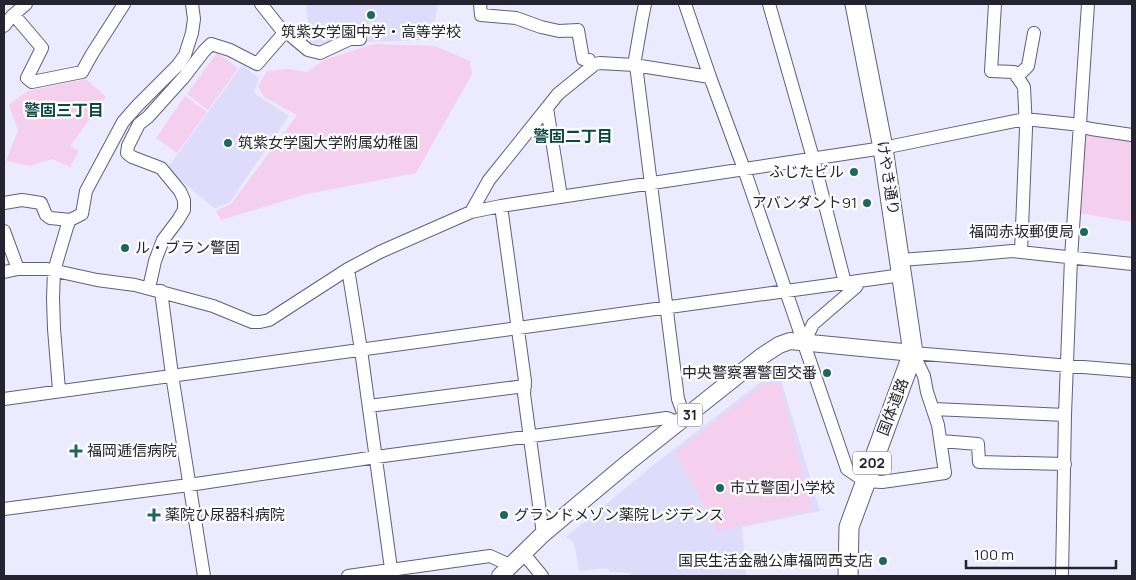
<svg xmlns="http://www.w3.org/2000/svg" width="1136" height="580" viewBox="0 0 1136 580" font-family="Manrope,'Noto Sans JP',sans-serif">
  <style>
    .built { fill: #dedbfb }
    .green { fill: #f4cfee }
    .lines { fill: none; stroke-linecap: round; stroke-linejoin: round }
    .minor-casing { stroke: #625f7b; stroke-width: 14 }
    .major-casing { stroke: #625f7b; stroke-width: 18 }
    .highway-casing { stroke: #625f7b; stroke-width: 21 }
    .minor { stroke: #fff; stroke-width: 12 }
    .major { stroke: #fff; stroke-width: 16 }
    .highway { stroke: #fff; stroke-width: 19 }
    .poi-dot { fill: #1c675f; stroke: #fff; stroke-width: 2 }
    .labels { text-anchor: middle; stroke-width: 4.5; stroke-linejoin: round; paint-order: stroke }
    .shield { fill: #fff; stroke: #66656d; stroke-width: 1 }
    .shield-label { font-size: 14px; font-weight: bold; fill: #24232f }
    .poi-label { font-size: 15px; fill: #24232f; stroke: #fff; text-anchor: start }
    .street-label { font-size: 15px; fill: #24232f; stroke: #fff }
    .neighbourhood-label { font-size: 16px; font-weight: bold; fill: #094842; stroke: #fff }
  </style>
  <rect width="100%" height="100%" fill="#eceafe"/>
  <path class="built" d="M306 4H438L434 25 422 40 310 44Z
    M242 65 259 78 254 93 289 116 229 203 214 208 167 169Z
    M785 363 782 383 820 511 742 527 746 576H631L630 573 610 572 607 568 579 571 574 542 566 537 655 464Z"/>
  <path class="green" d="M374 44 435 46 470 61 472 74 416 173 307 194 221 220 216 211 231 204 297 115 264 97 258 87 267 71 288 69 307 72 324 60Z
    M217 53 238 68 208 110 187 94Z
    M86 79 106 97 70 146 79 151 70 167 52 159 30 166 6 161 18 131 9 105 28 91Z
    M185 96 207 112 177 153 156 138Z
    M1085 135 1132 141V222L1078 213Z
    M765 383 780 384 812 510 718 531 676 452Z"/>
  <g class="lines">
    <g class="minor-casing">
      <path id="minor" d="M261 4 284 33 290 35 308 50 320 53 350 39H360
        M480 4 481 15 516 18 541 27 559 31 578 30 583 59 589 60 590 66
        M685 4 710 77 744 169 847 469 865 481 882 482 945 473 938 425 927 392 924 376 913 353 1132 371
        M769 4 813 158 845 283
        M995 4 991 71 1014 72 1024 87 1026 129 1021 252
        M14 15 42 48 27 78 32 82 82 72 92 54 124 4
        M4 26 12 16 26 4
        M634 65 642 19 645 4
        M636 65 678 399 685 418
        M1017 77 1028 66 1034 33
        M547 108 561 197
        M4 203 22 200 41 203 46 215 50 218 70 220
        M501 206 525 381 524 394 543 534
        M471 212 501 206 883 148 1025 119 1072 124 1091 129 1132 135
        M4 231 18 269
        M900 260 968 255 1012 251 1132 264
        M348 269 361 350 392 576
        M4 272 18 269H47L97 280 135 285 213 306 252 322H260L269 320 348 269 380 252 471 212 489 180 558 94 595 64 600 63 634 65 710 77
        M149 288 155 261 163 240 178 220 184 210V200L180 191 161 168 132 157 127 153 128 146 139 124 148 117 184 77 204 51 211 44 230 50 257 64 284 33
        M161 291 172 375 204 576
        M804 343 813 324 856 287 859 282
        M59 390 54 329 53 298 54 271 67 227 70 220 82 214 86 191 123 122 138 105 178 65 185 55 192 33 194 19 192 4
        M4 399 902 275
        M369 406 525 386
        M933 409 1065 415
        M941 441 978 444 979 462 1065 464
        M4 509 189 485 376 457 667 418 679 423
        M524 554 542 576
        M348 576 490 556 512 566
        M1062 576 1065 415 1071 258 1088 4"/>
    </g>
    <g class="major-casing">
      <path id="major" d="M500 576 543 534 630 461 762 356 779 345 790 341 913 353"/>
    </g>
    <g class="highway-casing">
      <path id="highway" d="M848 576 849 527 913 353 883 148 855 4"/>
    </g>
    <use href="#minor" class="minor"/>
    <use href="#major" class="major"/>
    <use href="#highway" class="highway"/>
  </g>
  <g class="poi-dot">
    <circle cx="371" cy="15" r="5"/>
    <circle cx="228" cy="143" r="5"/>
    <circle cx="854" cy="172" r="5"/>
    <circle cx="867" cy="203" r="5"/>
    <circle cx="1084" cy="232" r="5"/>
    <circle cx="125" cy="248" r="5"/>
    <circle cx="827" cy="373" r="5"/>
    <path d="M73.5 443.5h5v5h5v5h-5v5h-5v-5h-5v-5h5z"/>
    <circle cx="720" cy="488" r="5"/>
    <path d="M151.5 507.5h5v5h5v5h-5v5h-5v-5h-5v-5h5z"/>
    <circle cx="504" cy="515" r="5"/>
    <circle cx="883" cy="561" r="5"/>
  </g>
  <g class="labels">
    <g class="shield">
      <rect x="677.5" y="403.5" width="25" height="23" rx="4"/>
      <rect x="853" y="451.5" width="38" height="23" rx="4"/>
    </g>
    <g class="shield-label">
      <text x="690" y="420">31</text>
      <text x="872" y="468">202</text>
    </g>
    <g class="poi-label">
      <text x="371" y="37" text-anchor="middle">筑紫女学園中学・高等学校</text>
      <text x="238" y="148">筑紫女学園大学附属幼稚園</text>
      <text x="844" y="177" text-anchor="end">ふじたビル</text>
      <text x="857" y="208" text-anchor="end">アバンダント91</text>
      <text x="1074" y="237" text-anchor="end">福岡赤坂郵便局</text>
      <text x="135" y="253">ル・ブラン警固</text>
      <text x="817" y="378" text-anchor="end">中央警察署警固交番</text>
      <text x="87" y="456">福岡逓信病院</text>
      <text x="730" y="493">市立警固小学校</text>
      <text x="165" y="520">薬院ひ尿器科病院</text>
      <text x="514" y="520">グランドメゾン薬院レジデンス</text>
      <text x="873" y="566" text-anchor="end">国民生活金融公庫福岡西支店</text>
    </g>
    <g class="street-label">
      <text transform="translate(888 178) rotate(81)" y="5">けやき通り</text>
      <text transform="translate(893 407) rotate(-69)" y="5">国体道路</text>
    </g>
    <g class="neighbourhood-label">
      <text x="64" y="116">警固三丁目</text>
      <text x="573" y="142">警固二丁目</text>
    </g>
  </g>
  <rect width="1136" height="580" fill="none" stroke="#24232f" stroke-width="10"/>
  <path d="M966 560v8h150v-8" fill="none" stroke="#24232f" stroke-width="2.5"/>
  <text x="974" y="560" font-size="15" fill="#24232f" stroke="#ffffff" stroke-width="4" paint-order="stroke">100 m</text>
</svg>
